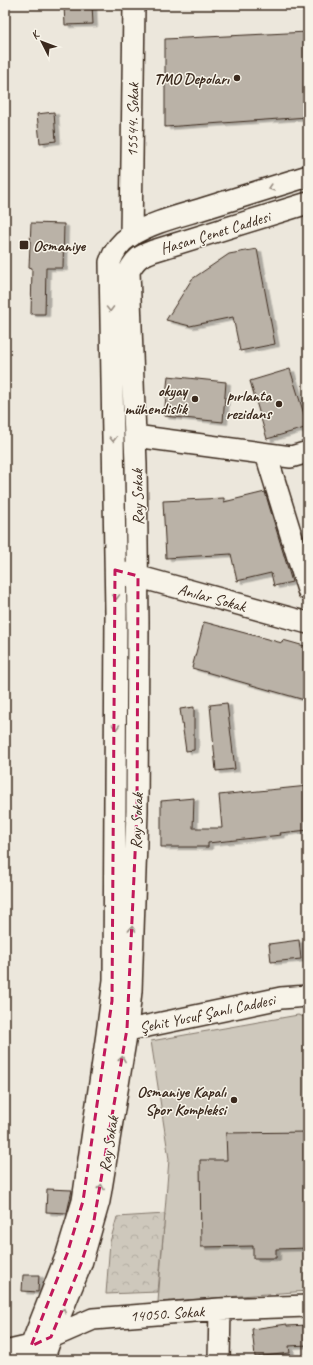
<svg xmlns="http://www.w3.org/2000/svg" width="313" height="1365" viewBox="0 0 313 1365" font-family="Caveat,sans-serif">
  <style>
    .grass { fill: #cec8bc; stroke: #84796d }
    .forest { fill: url(#forest-crowns); stroke: #84796d }
    .building { fill: #bab2a7; stroke: #3b2a1e; filter: url(#shadow) }
    .lines { fill: none; stroke-linecap: round; stroke-linejoin: round }
    .minor-casing { stroke: #3b2a1e; stroke-width: 24 }
    .minor { stroke: #f7f3e8; stroke-width: 21 }
    .rail-casing { stroke: #3b2a1e; stroke-width: 4.5 }
    .rail { stroke: #f7f3e8; stroke-width: 3; stroke-dasharray: 9; stroke-linecap: butt }
    .oneway { stroke: #998e83 }
    .marked { fill: none; stroke: #c2185b; stroke-width: 3; stroke-dasharray: 8 5; stroke-linejoin: round }
    .poi-dot { fill: #3b2a1e; stroke: #f7f3e8; stroke-width: 1.5 }
    .labels { text-anchor: middle; stroke-width: 3; stroke-linejoin: round; paint-order: stroke }
    .poi-label { font-size: 16px; font-weight: bold; fill: #3b2a1e; stroke: #f7f3e8; text-anchor: end }
    .street-label { font-size: 16px; fill: #3b2a1e; stroke: #f7f3e8 }
  </style>
  <defs>
    <pattern id="forest-crowns" width="20" height="18" patternUnits="userSpaceOnUse"><rect width="20" height="18" fill="#cec8bc"/><path d="M2 6a3 3 0 1 1 6 0M12 15a3 3 0 1 1 6 0" fill="none" stroke="#b2aca1"/></pattern>
    <filter id="shadow"><feDropShadow dx="4.5" dy="2.5" stdDeviation="0" flood-color="#0004"/></filter>
  </defs>
  <rect width="100%" height="100%" fill="#ece7dc"/>
  <filter id="ink" filterUnits="userSpaceOnUse"><feTurbulence type="fractalNoise" baseFrequency=".025" numOctaves="2"/><feDisplacementMap in="SourceGraphic" scale="8" xChannelSelector="R" yChannelSelector="G"/><feConvolveMatrix kernelMatrix="1 2 1 2 8 2 1 2 1" color-interpolation-filters="sRGB"/></filter>
  <g filter="url(#ink)">
    <path class="grass" d="M298 1015 308 1018V1291L158 1302 169 1159 151 1041Z"/>
    <path class="forest" d="M165 1214 158 1292 106 1294 110 1242 117 1217Z"/>
    <path class="building" d="M79 5H92L93 24 65 25 64 6Z
      M308 32V117L165 127V39Z
      M54 112 56 141 40 143 37 114Z
      M31 223 64 224 63 268H46L45 314H31L32 268 29 267Z
      M257 249 275 344 240 351 233 317 190 326 166 320 192 279 229 254Z
      M290 369 308 427 267 439 250 381Z
      M168 376 226 382 223 422 164 416Z
      M265 492 292 582 274 586 271 573 237 581 231 554 166 558 163 501 224 498V502Z
      M204 622 282 643 283 640 308 647V701L192 668Z
      M227 703 235 769 216 771 210 705Z
      M194 707V750L186 751 180 709Z
      M308 786V830L280 833 281 835 208 843V847H161V801L194 798 193 828H222L219 795Z
      M299 940 301 959 271 962 269 944Z
      M308 1132V1248L276 1249V1258H253V1246L201 1247 200 1160H227L226 1133Z
      M47 1189 72 1190 67 1213 46 1212Z
      M23 1275H39L38 1292 22 1291Z
      M287 1324V1326L308 1325V1345L289 1346 290 1353 255 1357 252 1329Z"/>
    <g class="lines">
      <g class="minor-casing">
        <path id="minor" d="M131 236 134 5
          M135 436 291 457 308 452
          M266 454 308 590
          M125 573 308 623
          M114 1033 281 998 308 996
          M5 1352 31 1346 93 1319 220 1309 308 1306
          M25 1360 31 1346 67 1254 83 1201 107 1034 114 980 116 612 110 262C114 251 119 243 130 236 150 223 179 216 202 209 237 198 273 187 308 176
          M43 1360 51 1337 81 1264 99 1201 127 1029 131 991 137 811 138 621 136 465 129 271C136 258 140 256 153 251L308 203
          M219 1360 220 1309"/>
      </g>
      <use href="#minor" class="minor"/>
      <g class="rail-casing">
        <path id="rail" d="M5 52V5"/>
      </g>
      <use href="#rail" class="rail"/>
    </g>
    <defs><path id="oneway-chevron" d="M-2-3.5L2.5 0L-2 3.5" fill="none" stroke-width="1.6" stroke-linecap="round" stroke-linejoin="round"/></defs>
    <g class="oneway">
      <use href="#oneway-chevron" transform="translate(271 188) rotate(163)"/>
      <use href="#oneway-chevron" transform="translate(110 309) rotate(89)"/>
      <use href="#oneway-chevron" transform="translate(113 439) rotate(89)"/>
      <use href="#oneway-chevron" transform="translate(116 597) rotate(89)"/>
      <use href="#oneway-chevron" transform="translate(116 727) rotate(90)"/>
      <use href="#oneway-chevron" transform="translate(132 929) rotate(-88)"/>
      <use href="#oneway-chevron" transform="translate(122 1059) rotate(-81)"/>
      <use href="#oneway-chevron" transform="translate(101 1187) rotate(-81)"/>
      <use href="#oneway-chevron" transform="translate(63 1311) rotate(-67)"/>
    </g>
  </g>
  <path class="marked" d="M115 570 138 576 137 811 127 1029 93 1226 81 1264 51 1337 31 1346 67 1254 83 1201 112 1001Z"/>
  <g class="poi-dot">
    <circle cx="237" cy="78" r="4"/>
    <rect x="19" y="240" width="10" height="10" rx="2"/>
    <circle cx="195" cy="399" r="4"/>
    <circle cx="279" cy="404" r="4"/>
    <circle cx="234" cy="1100" r="4"/>
  </g>
  <g class="labels">
    <g class="poi-label">
      <text x="229" y="84">TMO Depoları</text>
      <text x="33" y="251" text-anchor="start">Osmaniye</text>
      <text x="187" y="396">okyay<tspan x="187" dy="18">mühendislik</tspan></text>
      <text x="271" y="401">pırlanta<tspan x="271" dy="18">rezidans</tspan></text>
      <text x="226" y="1097">Osmaniye Kapalı<tspan x="226" dy="18">Spor Kompleksi</tspan></text>
    </g>
    <g class="street-label">
      <text transform="translate(132 120) rotate(-89)" y="6">15544. Sokak</text>
      <text transform="translate(215 232) rotate(-17)" y="6">Hasan Çenet Caddesi</text>
      <text transform="translate(137 497) rotate(-91)" y="6">Ray Sokak</text>
      <text transform="translate(212 597) rotate(15)" y="6">Anılar Sokak</text>
      <text transform="translate(136 821) rotate(-88)" y="6">Ray Sokak</text>
      <text transform="translate(207 1013) rotate(-12)" y="6">Şehit Yusuf Şanlı Caddesi</text>
      <text transform="translate(108 1144) rotate(-81)" y="6">Ray Sokak</text>
      <text transform="translate(167 1313) rotate(-4)" y="6">14050. Sokak</text>
    </g>
  </g>
  <rect width="313" height="1365" fill="none" stroke="#f7f3e8" stroke-width="20"/>
  <rect x="10" y="10" width="293" height="1345" fill="none" stroke="#3b2a1e" stroke-width="1.5" filter="url(#ink)"/>
  <g transform="translate(42 42) rotate(312)" stroke="#f7f3e8" stroke-width="3" paint-order="stroke">
  <path d="M0-3L7 15L0 10L-7 15Z" fill="#3b2a1e"/>
  <text y="-6" font-size="11" font-weight="bold" text-anchor="middle" fill="#3b2a1e">K</text>
  </g>
</svg>
